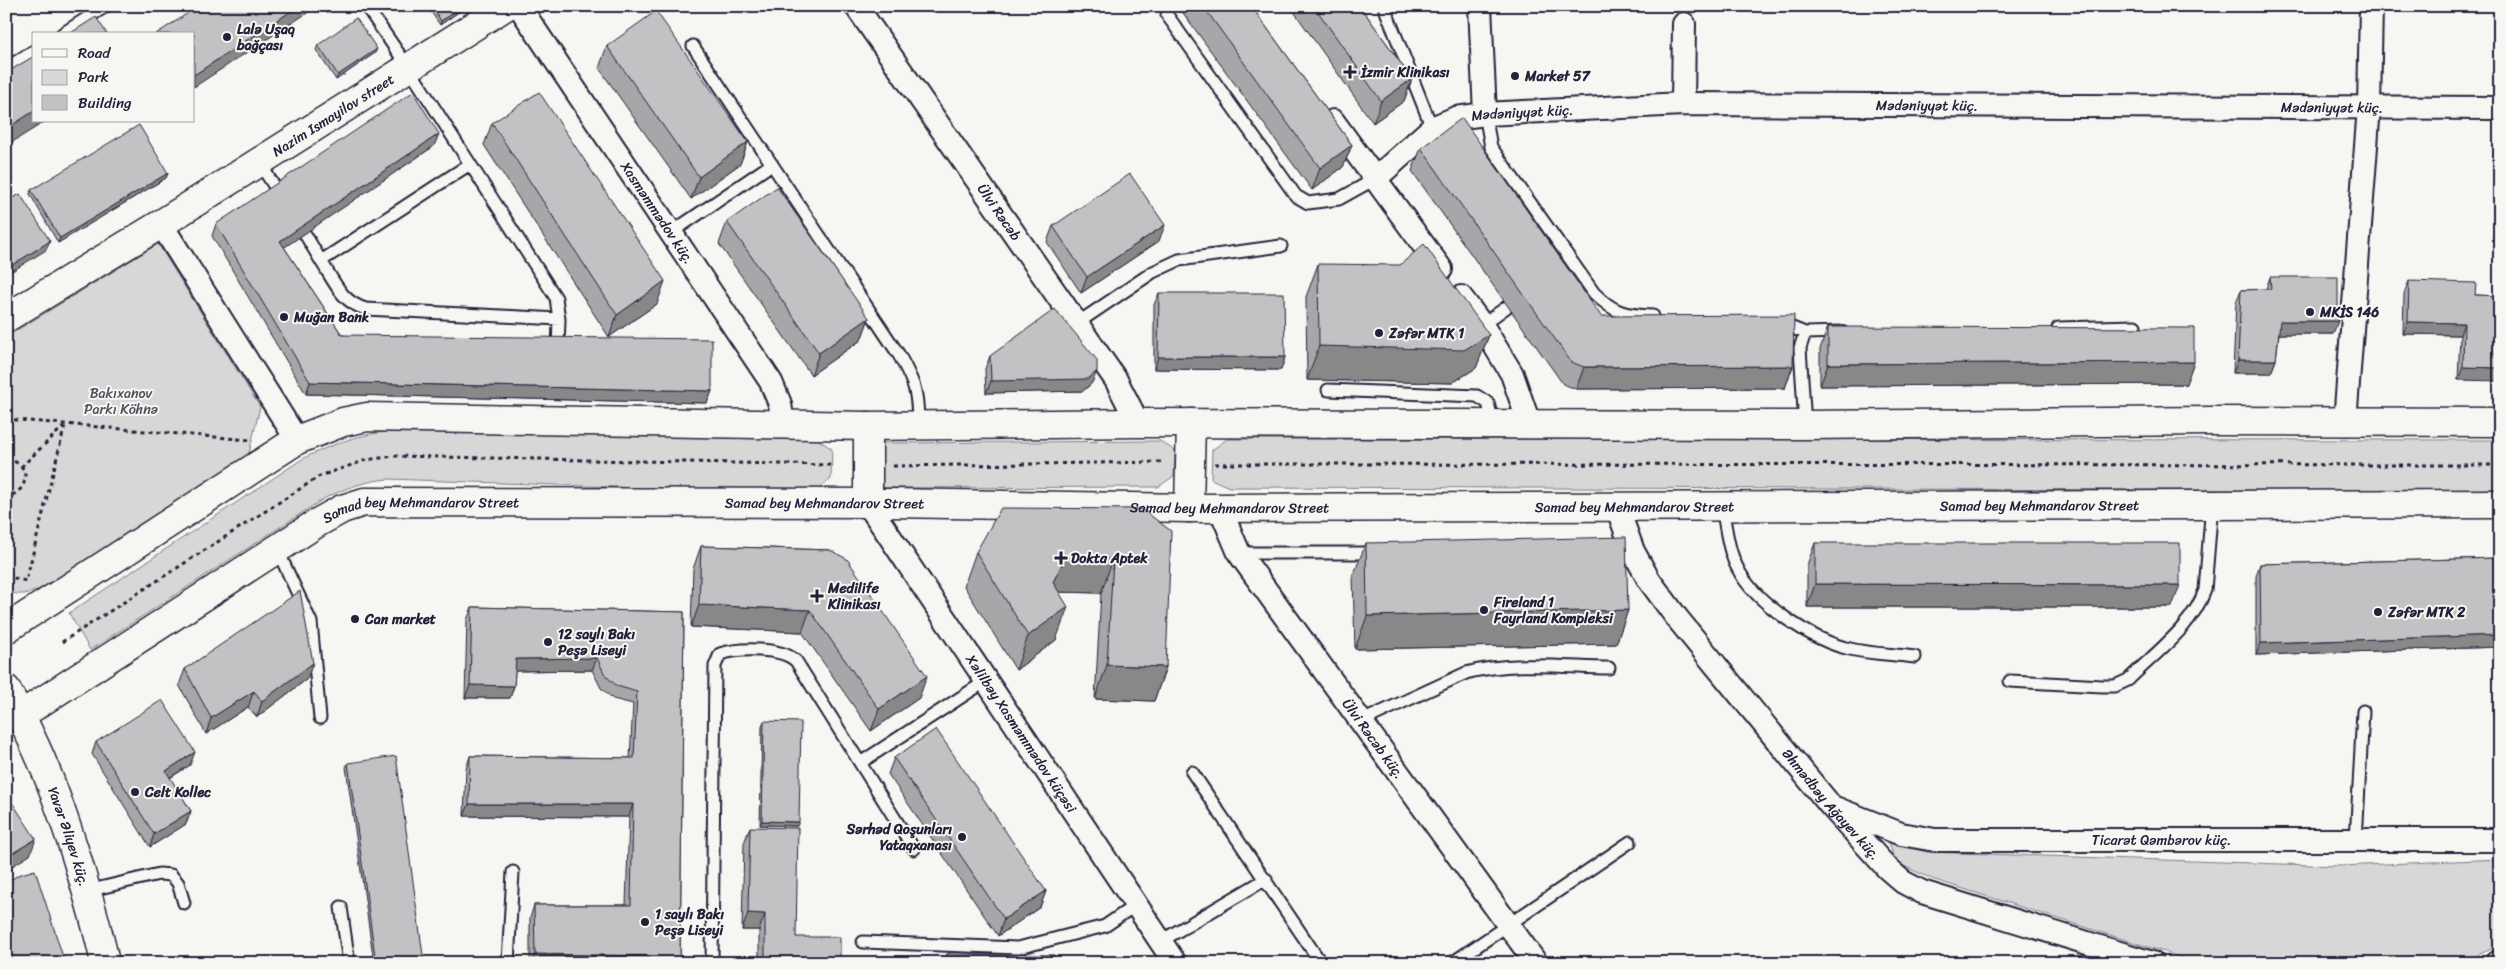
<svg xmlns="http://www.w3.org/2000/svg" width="2506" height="969" viewBox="0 0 2506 969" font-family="Sriracha,sans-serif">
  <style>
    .green { fill: #d7d7d7; stroke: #7c7c89 }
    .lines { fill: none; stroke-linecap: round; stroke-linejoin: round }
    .lane-casing { stroke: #22223b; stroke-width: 15 }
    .street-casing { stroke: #22223b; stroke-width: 26 }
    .secondary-casing { stroke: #22223b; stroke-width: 31 }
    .path { stroke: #22223b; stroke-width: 3; stroke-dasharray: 4 4; stroke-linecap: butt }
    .lane { stroke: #f6f6f2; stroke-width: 11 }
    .street { stroke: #f6f6f2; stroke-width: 22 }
    .secondary { stroke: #f6f6f2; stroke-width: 28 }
    .wall { fill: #a7a7a9; stroke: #22223b }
    .shaded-wall { fill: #888889; stroke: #22223b }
    .building { fill: #c2c2c4; stroke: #22223b }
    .poi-dot { fill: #22223b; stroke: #f6f6f2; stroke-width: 2 }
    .labels { text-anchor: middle; stroke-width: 4; stroke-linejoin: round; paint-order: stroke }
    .poi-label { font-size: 14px; font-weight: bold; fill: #22223b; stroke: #f6f6f2; text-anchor: start }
    .street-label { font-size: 14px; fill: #22223b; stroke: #f6f6f2 }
    .park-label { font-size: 14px; fill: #4f4f62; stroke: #f6f6f2 }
  </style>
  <rect width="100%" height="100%" fill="#f6f6f2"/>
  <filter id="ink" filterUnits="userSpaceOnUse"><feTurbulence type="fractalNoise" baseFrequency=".02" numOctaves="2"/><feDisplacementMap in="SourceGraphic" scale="10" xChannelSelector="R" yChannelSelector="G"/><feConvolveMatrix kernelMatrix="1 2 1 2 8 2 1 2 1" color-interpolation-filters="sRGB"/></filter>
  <g filter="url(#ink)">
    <path class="green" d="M158 244 260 407 248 457 48 585C34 592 22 598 6 591V337Z
      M385 432 813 436 832 449 831 479 812 494 388 479C365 481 346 488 325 498L90 650 69 613 304 458C331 445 355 435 385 432Z
      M1227 439 2500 440V491L1229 487 1211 479 1212 450Z
      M1160 441 1175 451 1174 476 1158 487 883 488 882 443Z
      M1889 842 1927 852 2340 866 2500 859V945L2460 963H2199L1932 879 1895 862Z"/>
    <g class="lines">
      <g class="lane-casing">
        <path id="lane" d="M366 6 408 67 556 298 559 319 366 309C342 303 334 281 321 261L470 164
          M1384 6 1432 128
          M1167 15 1296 196 1308 203 1339 199 1375 179
          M62 34 106 6
          M693 46 899 355C915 384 918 392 918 426
          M6 68 34 51
          M1485 114 1491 147 1594 293C1614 313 1625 315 1653 316
          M259 162 278 192
          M672 232 772 164
          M305 234 321 261
          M1780 323 1805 333 1842 332
          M1076 324 1153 272 1179 260 1281 246
          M1482 325 1508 306
          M2058 328 2135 326
          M558 350 559 319
          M1328 390 1477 396 1488 403 1493 423
          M1805 425 1800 348 1805 333
          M1722 507C1726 527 1728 551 1738 569 1755 603 1813 641 1850 649 1871 654 1893 654 1915 657
          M277 549 311 622 320 718
          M1239 553H1378
          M2010 681 2102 686H2115L2128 680C2155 653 2192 627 2205 590L2212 504
          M1362 721 1466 673C1512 661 1562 667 1609 668
          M860 763 986 681
          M1192 772 1321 963
          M2356 841 2363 711
          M87 891 159 874 171 875 178 883 184 903
          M341 907 349 963
          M1161 941 1266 879
          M863 942 1018 948 1105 926 1137 904
          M508 963 513 872
          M712 963 715 666 720 654C739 648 781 647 796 661L914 849
          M1452 963 1630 842"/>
      </g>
      <g class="street-casing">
        <g id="street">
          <path id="s1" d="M519 6 771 382 780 404 783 424"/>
          <path id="s2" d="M856 6 1116 380 1138 423"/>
          <path d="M1480 6 1485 114"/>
          <path d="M1683 104 1684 24"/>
          <path d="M1333 121 1441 269"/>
          <path id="s3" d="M1375 179 1432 128 1456 118 1485 114 1683 104 2500 108"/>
          <path d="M161 224 297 440"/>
          <path d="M1461 297 1482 325 1512 374 1529 423"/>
          <path d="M2345 422 2369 107 2371 6"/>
          <path id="s4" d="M868 504 1175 963"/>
          <path id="s5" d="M1617 507 1633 551 1649 580 1677 618 1830 805 1888 869 1903 882 1922 892 2152 963"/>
          <path id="s6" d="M1220 508 1239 553 1536 963"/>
          <path id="s7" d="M1835 808 1901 834 1935 840H2500"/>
          <path d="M2497 963 2500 961"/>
        </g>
      </g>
      <g class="secondary-casing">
        <g id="secondary">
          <path id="s8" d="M6 318 161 224 506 6"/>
          <path d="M868 426V504"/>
          <path d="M1189 508 1191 423"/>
          <path d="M6 629 297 440 343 422 367 417 868 426 1138 423 1805 425 2211 421 2500 422"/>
          <path id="s9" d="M6 689C39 747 57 796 77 859 87 893 98 928 105 963"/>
          <path id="s10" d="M21 715 317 523 342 509 364 502 890 503 1189 508 2500 504"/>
        </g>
      </g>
      <path class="path" d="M6 419 250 440
        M6 460C32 461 31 492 6 497
        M1215 464 2500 465
        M893 466 1164 462
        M21 467 64 426
        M6 576 26 581 65 425
        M62 642 320 476 366 460 394 456 831 465"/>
      <use href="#lane" class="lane"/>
      <use href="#street" class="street"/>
      <use href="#secondary" class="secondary"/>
    </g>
    <path class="wall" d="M427 6H467L440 25Z
      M1178 6H1251L1352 145 1343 167 1312 190Z
      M1290 6H1360L1412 79 1404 101 1373 123Z
      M318 45 375 53 336 80 316 50Z
      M607 46 748 142 740 164 691 199 599 68Z
      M492 123 657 304 609 337 484 145Z
      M434 146 284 247 342 335 712 391 707 403 306 394 212 236 216 224Z
      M1421 148 1601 316 1793 366 1785 388 1576 389 1563 384 1412 171Z
      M168 173 166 178 58 243 30 194 31 190Z
      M727 222 869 318 861 340 811 375 719 244Z
      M1053 226 1159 241 1081 293 1047 242Z
      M1318 264 1489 335 1476 368 1452 383 1307 380 1306 297Z
      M2270 277 2333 334H2279L2276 360 2271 373H2233L2236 302 2241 290 2266 289Z
      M2409 281 2475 295 2500 296 2458 380 2460 335 2403 334 2404 294Z
      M1159 293 1285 357 1281 370 1154 369V305Z
      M1828 327 2186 384 1820 386V349Z
      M990 356 1092 383 1083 391 986 393 985 369Z
      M1142 509 1166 667 1154 701 1095 699 1101 593 1059 592 1056 640 1016 670 964 586 976 552Z
      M1366 543 1628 610 1616 644 1355 649 1353 576Z
      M1815 543 2172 607H1807V565Z
      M701 546 830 550 919 698 871 731 802 632 691 627 693 569Z
      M2500 558V647L2256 655V576L2260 564Z
      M472 607 684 612 680 963H530V918L534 905H626L629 817 464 816 466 769 470 756 630 758 633 704 613 699 601 688 592 670 515 671 514 686 510 698H465L467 620Z
      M185 669 307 679 257 717 248 707 206 734 179 685Z
      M764 721 797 826 760 825 762 726Z
      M96 742 190 765 170 778 191 811 186 824 150 847 92 754Z
      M894 758 1046 891 1040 907 998 936 888 774Z
      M348 763 424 963H374L346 767Z
      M750 827 796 937 840 963H759V930H742L744 843Z
      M947 954 1054 963H944Z"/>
    <path class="shaded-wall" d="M299 6H318L194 87V75Z
      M463 6H467L440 25 441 21Z
      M377 49 375 53 336 80 338 75Z
      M1412 79 1404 101 1373 123 1381 101Z
      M34 111V121H46L6 146V129Z
      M439 134 434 146 276 253 280 241Z
      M748 142 740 164 691 199 699 177Z
      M1352 145 1343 167 1312 190 1320 168Z
      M168 173 166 178 58 243 60 238Z
      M1165 225 1159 241 1081 293 1087 277Z
      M50 241 46 250 6 275V269Z
      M665 281 657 304 609 337 617 315Z
      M869 318 861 340 811 375 819 353Z
      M2280 321H2338L2333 334H2276Z
      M2408 322 2464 323 2460 335 2403 334Z
      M1489 335 1476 368 1452 383 1307 380 1319 346Z
      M1158 357H1285L1281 370 1154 369Z
      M2238 360H2276L2271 373H2233Z
      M2194 362 2186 384 1820 386 1828 364Z
      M1793 366 1785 388 1576 389 1584 367Z
      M2463 367 2500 368V381L2458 380Z
      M1097 371 1092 383 1083 391 986 393 991 381Z
      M310 382 712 391 707 403 306 394Z
      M1065 558 1113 559 1101 593 1053 592V582Z
      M1815 584 2180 585 2172 607H1807Z
      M699 605 810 610 802 632 691 627Z
      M1068 607 1056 640 1016 670 1028 636Z
      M1628 610 1616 644 1355 649 1367 616Z
      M2500 635V647L2256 655 2261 643Z
      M597 658 592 670 511 671 516 659Z
      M313 663 307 679 257 717 262 701Z
      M1107 665 1166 667 1154 701 1095 699Z
      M927 676 919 698 871 731 879 709Z
      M470 685 514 686 510 698H465Z
      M254 691 248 707 206 734 211 718Z
      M195 752 190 765 161 783 166 771Z
      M469 804H633L629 817 464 816Z
      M191 811 186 824 150 847 154 834Z
      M762 821 799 822 797 826 760 825Z
      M36 839 30 855 6 870V857Z
      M1046 891 1040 907 998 936 1004 919Z
      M748 913 765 914 759 930H742Z
      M535 954 650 956 647 963H531Z"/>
    <path class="building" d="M199 6H299L194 75V34H156Z
      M432 6H463L441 21Z
      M1203 6H1251L1352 145 1320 168Z
      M1314 6H1360L1412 79 1381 101Z
      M656 11 748 142 699 177 607 46Z
      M96 17 107 34H69Z
      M356 18 377 49 338 75 318 45Z
      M34 56V111L6 129V73Z
      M413 92 439 134 280 241 342 335 712 339V391L310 382 216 224Z
      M539 92 665 281 617 315 492 123Z
      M1462 118 1601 316 1794 315 1793 366 1584 367 1571 362 1421 148Z
      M139 125 168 173 60 238 31 190Z
      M1130 174 1165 225 1087 277 1053 226Z
      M777 187 869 318 819 353 727 222Z
      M20 194 50 241 6 269V202Z
      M1424 244 1489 335 1464 350 1319 346 1318 264 1400 265Z
      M2270 277H2338V321H2280L2276 360H2238L2241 290 2271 289Z
      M2409 281 2476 283 2475 295 2500 296V368L2463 367 2464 323 2408 322Z
      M1159 293H1284L1285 357H1158Z
      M1055 309 1097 360V371L1088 379 991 381 990 356Z
      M1828 327 2194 328V362L1828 364Z
      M1001 508 1142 509 1171 531 1166 667 1107 665 1113 559 1065 558 1053 582 1068 607 1028 636 976 552Z
      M1626 537 1628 610 1367 616 1366 543Z
      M1815 543H2180V585L1815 584Z
      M701 546 830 550 847 559 927 676 879 709 810 610 699 605Z
      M2500 558V635L2261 643 2260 564Z
      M300 591 313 663 262 701 254 691 211 718 185 669Z
      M472 607 684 612 680 963H650V956L535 954 534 905H631L633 804H469L470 756 634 758 637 692 617 686 605 675 597 658 516 659 514 686 470 685Z
      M162 700 195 752 166 771 191 811 154 834 96 742Z
      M764 721 801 722 799 822 762 821Z
      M936 729 1046 891 1004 919 894 758Z
      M396 756 424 963H376L348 763Z
      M6 793 36 839 6 857Z
      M750 827 798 828 796 937H840V963H765V914L748 913Z
      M35 870 65 963H6V883L18 875Z
      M947 954 1054 955V963H947Z"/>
  </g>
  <g class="poi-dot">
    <circle cx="227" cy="37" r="5"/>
    <path d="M1347.5 64.5h5v5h5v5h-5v5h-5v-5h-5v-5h5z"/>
    <circle cx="1515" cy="76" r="5"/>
    <circle cx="2310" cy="312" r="5"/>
    <circle cx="284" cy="317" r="5"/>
    <circle cx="1379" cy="333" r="5"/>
    <path d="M1058.5 550.5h5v5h5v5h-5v5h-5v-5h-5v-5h5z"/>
    <path d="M814.5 588.5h5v5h5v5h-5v5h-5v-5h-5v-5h5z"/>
    <circle cx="1484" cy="610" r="5"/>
    <circle cx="2378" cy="612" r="5"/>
    <circle cx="355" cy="619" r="5"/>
    <circle cx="548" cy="642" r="5"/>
    <circle cx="135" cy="792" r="5"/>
    <circle cx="962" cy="837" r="5"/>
    <circle cx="645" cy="922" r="5"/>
  </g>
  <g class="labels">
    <g class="poi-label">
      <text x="237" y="34">Lalə Uşaq<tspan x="237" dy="16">bağçası</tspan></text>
      <text x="1361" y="77">İzmir Klinikası</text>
      <text x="1525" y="81">Market 57</text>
      <text x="2320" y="317">MKİS 146</text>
      <text x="294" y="322">Muğan Bank</text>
      <text x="1389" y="338">Zəfər MTK 1</text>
      <text x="1071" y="563">Dokta Aptek</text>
      <text x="828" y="593">Medilife<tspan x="828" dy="16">Klinikası</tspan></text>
      <text x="1494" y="607">Fireland 1<tspan x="1494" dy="16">Fayrland Kompleksi</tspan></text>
      <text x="2388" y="617">Zəfər MTK 2</text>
      <text x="365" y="624">Can market</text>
      <text x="558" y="639">12 saylı Bakı<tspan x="558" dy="16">Peşə Liseyi</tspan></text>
      <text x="145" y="797">Celt Kollec</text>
      <text x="952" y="834" text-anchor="end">Sərhəd Qoşunları<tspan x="952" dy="16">Yataqxanası</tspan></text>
      <text x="655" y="919">1 saylı Bakı<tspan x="655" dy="16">Peşə Liseyi</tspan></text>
    </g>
    <g class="street-label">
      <text dy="5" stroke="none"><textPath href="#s3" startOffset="574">Mədəniyyət küç.</textPath></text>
      <text dy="5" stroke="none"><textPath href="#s3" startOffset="979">Mədəniyyət küç.</textPath></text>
      <text dy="5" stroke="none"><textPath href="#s3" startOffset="169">Mədəniyyət küç.</textPath></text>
      <text dy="5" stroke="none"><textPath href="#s8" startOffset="385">Nazim Ismayilov street</textPath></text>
      <text dy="5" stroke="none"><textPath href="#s1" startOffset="249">Xasməmmədov küç.</textPath></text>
      <text dy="5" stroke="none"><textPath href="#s2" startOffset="251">Ülvi Rəcəb</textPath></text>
      <text dy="5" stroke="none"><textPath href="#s10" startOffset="865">Samad bey Mehmandarov Street</textPath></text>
      <text dy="5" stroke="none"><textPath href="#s10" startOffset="2080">Samad bey Mehmandarov Street</textPath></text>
      <text dy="5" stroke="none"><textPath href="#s10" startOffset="1270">Samad bey Mehmandarov Street</textPath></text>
      <text dy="5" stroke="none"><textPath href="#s10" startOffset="1675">Samad bey Mehmandarov Street</textPath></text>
      <text dy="5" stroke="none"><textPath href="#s10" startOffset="460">Samad bey Mehmandarov Street</textPath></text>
      <text dy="5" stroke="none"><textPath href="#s4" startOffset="276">Xəlilbəy Xasməmmədov küçəsi</textPath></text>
      <text dy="5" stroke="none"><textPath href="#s6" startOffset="278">Ülvi Rəcəb küç.</textPath></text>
      <text dy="5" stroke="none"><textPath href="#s5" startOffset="369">Əhmədbəy Ağayev küç.</textPath></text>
      <text dy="5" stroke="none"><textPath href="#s9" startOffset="161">Yavər Əliyev küç.</textPath></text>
      <text dy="5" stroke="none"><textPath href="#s7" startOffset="332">Ticarət Qəmbərov küç.</textPath></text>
    </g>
    <g class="park-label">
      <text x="121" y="398">Bakıxanov<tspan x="121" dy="16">Parkı Köhnə</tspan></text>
    </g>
  </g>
  <rect width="2506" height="969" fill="none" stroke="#f6f6f2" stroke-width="25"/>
  <rect x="12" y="12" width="2481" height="944" fill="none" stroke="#22223b" stroke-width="2" filter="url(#ink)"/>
  <rect x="32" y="32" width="162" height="90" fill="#f6f6f2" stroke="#a1a1a9"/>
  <rect x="42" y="49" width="25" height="8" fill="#f6f6f2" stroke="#a1a1a9"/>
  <text x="78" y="58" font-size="15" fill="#22223b">Road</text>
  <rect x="42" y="70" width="25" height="15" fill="#d7d7d7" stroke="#a1a1a9"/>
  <text x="78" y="82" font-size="15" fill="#22223b">Park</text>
  <rect x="42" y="95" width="25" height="15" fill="#c2c2c4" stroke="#a1a1a9"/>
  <text x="78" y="108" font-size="15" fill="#22223b">Building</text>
</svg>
